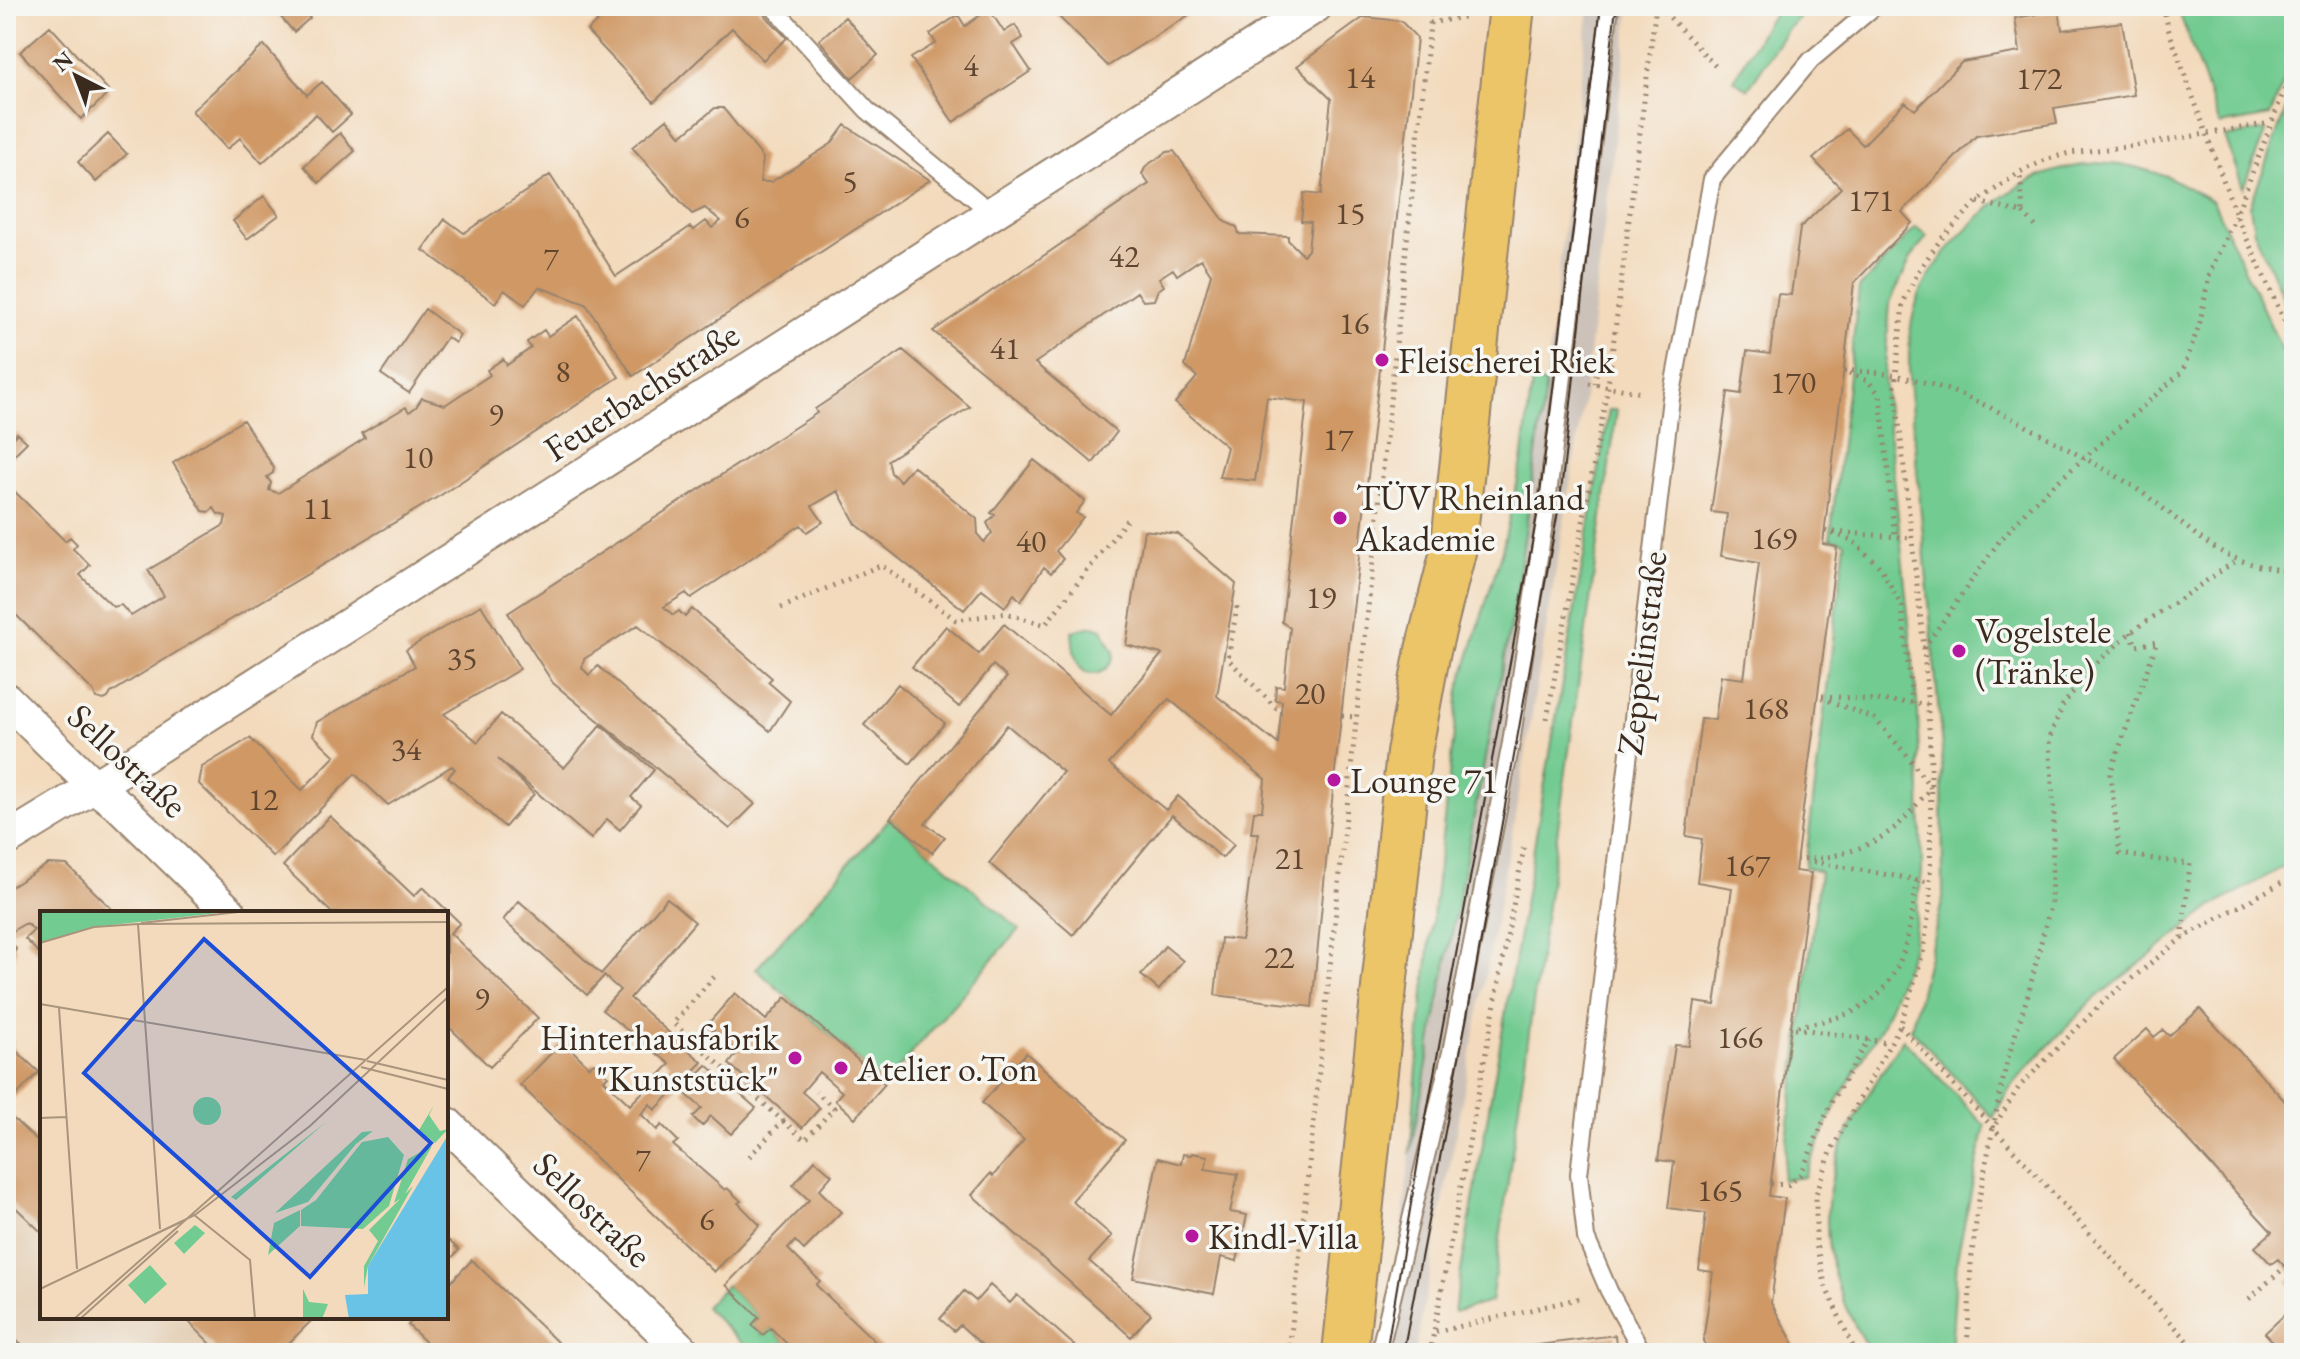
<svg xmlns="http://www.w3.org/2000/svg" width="2300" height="1359" viewBox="0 0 2300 1359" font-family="'EB Garamond',serif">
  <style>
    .built { fill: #e3cdb2 }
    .industrial { fill: #ccc2b9 }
    .green { fill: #72cb91; stroke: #567a58; stroke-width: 2 }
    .building { fill: #cf9865 }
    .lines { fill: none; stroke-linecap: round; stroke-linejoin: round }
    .service-casing { stroke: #97826d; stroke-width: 20 }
    .minor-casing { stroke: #97826d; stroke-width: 36 }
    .primary-casing { stroke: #97826d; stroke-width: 48 }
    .path { stroke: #97826d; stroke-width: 5; stroke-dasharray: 2 6; stroke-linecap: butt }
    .service { stroke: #fff; stroke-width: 16 }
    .minor { stroke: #fff; stroke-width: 32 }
    .primary { stroke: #ecc569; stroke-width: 44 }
    .tram { stroke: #3b2a1e; stroke-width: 2 }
    .poi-dot { fill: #b5179e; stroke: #f6f6f2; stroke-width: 3 }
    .labels { text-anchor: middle; stroke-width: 7; stroke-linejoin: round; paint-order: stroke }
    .number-label { font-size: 32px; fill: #604630 }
    .poi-label { font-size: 36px; fill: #3b2a1e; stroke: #f6f6f2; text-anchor: start }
    .street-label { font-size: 36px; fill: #3b2a1e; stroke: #f6f6f2 }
    .inset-road { fill: none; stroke: #a9947d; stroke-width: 2 }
    .view { fill: #1d4ed8; fill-opacity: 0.15; stroke: #1d4ed8; stroke-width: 4 }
    .inset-edge { fill: none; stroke: #3b2a1e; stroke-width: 4 }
  </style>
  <rect width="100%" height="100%" fill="#f6f6f2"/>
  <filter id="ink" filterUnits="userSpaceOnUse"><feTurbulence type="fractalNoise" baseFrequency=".0125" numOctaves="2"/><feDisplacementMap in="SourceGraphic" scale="16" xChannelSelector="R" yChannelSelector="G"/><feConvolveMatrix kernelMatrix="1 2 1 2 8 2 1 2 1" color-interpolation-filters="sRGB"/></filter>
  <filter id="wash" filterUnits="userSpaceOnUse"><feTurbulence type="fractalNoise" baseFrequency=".006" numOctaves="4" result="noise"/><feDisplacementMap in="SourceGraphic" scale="32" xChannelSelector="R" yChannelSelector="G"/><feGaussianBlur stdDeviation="1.8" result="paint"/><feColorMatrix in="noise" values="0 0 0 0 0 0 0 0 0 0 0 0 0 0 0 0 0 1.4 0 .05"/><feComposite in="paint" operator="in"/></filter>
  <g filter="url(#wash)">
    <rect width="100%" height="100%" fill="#f3dabc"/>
    <path class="built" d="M6 1112 42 1146V1317H183L219 1352 217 1353H6Z"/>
    <path class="industrial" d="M1589 6H1630L1583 406 1515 817 1415 1353H1388L1410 1154 1517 589 1546 384Z"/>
    <path class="green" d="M1782 6H1810L1787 30 1748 89 1734 80 1767 22Z
      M2177 6H2294V55L2270 116 2220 125Z
      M2294 87V322L2254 231 2250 206Z
      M2266 130 2243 188 2225 137Z
      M2097 163 2131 166 2167 176 2213 201 2294 376V861L2213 906 2093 1000 2026 1069 2007 1092 1993 1118 1911 1029 1943 898 1942 749 1909 380C1909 357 1908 334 1914 312 1925 264 1987 201 2031 180 2052 170 2073 166 2097 163Z
      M1916 227 1927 236 1910 260 1890 303 1884 380 1918 711 1922 872 1912 950 1882 1026 1838 1100 1804 1177 1782 1180 1820 872 1805 867 1845 542 1830 539 1859 288Z
      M1532 382 1546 384 1517 589 1410 1154 1421 1019 1459 690 1502 550 1522 462Z
      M1609 410H1617L1491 1302 1454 1312Z
      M1093 626 1102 629 1114 652C1113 671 1089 684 1078 664 1073 656 1073 641 1072 631Z
      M890 818 1019 929 885 1084 756 969Z
      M1903 1039 1985 1126 1957 1258 1951 1353H1871C1825 1283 1812 1212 1847 1134 1862 1101 1884 1070 1903 1039Z
      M726 1285 759 1317 752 1325 763 1335 771 1328 796 1353H752L705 1307Z"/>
    <g id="blocks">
      <path class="building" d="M6 6H21L6 20Z
        M241 6H258L249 14Z
        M271 6H299L310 18 294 32Z
        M613 6H756L787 38 763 60 732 28 654 102 587 31Z
        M1058 6H1203L1108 66 1052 10Z
        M989 9 1004 32 1015 25 1023 38 1013 44 1031 71 953 122 911 58 936 43 930 34 958 15 965 26Z
        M2059 10 2062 30 2122 22 2134 95 2054 108 2057 123 1976 136 1902 212 1912 223 1854 283 1823 544 1837 547 1795 871 1811 873 1769 1196 1785 1198 1771 1303 1799 1353H1710L1703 1341 1713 1272 1699 1270 1706 1213 1668 1208 1674 1162 1658 1160 1675 1045 1689 1046 1695 1002 1715 1005 1732 888 1697 882 1702 839 1686 836 1701 719 1715 720 1721 676 1744 679 1759 563 1721 556 1727 514 1711 512 1728 392 1741 394 1747 351 1770 354 1778 294 1791 295 1800 228 1841 188 1813 159 1847 129 1863 145 1905 102 1915 110 1962 62 2020 52 2015 18Z
        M845 17 878 55 852 78 819 40Z
        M1364 17 1401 21 1417 38 1334 780 1312 1007 1215 995 1221 938 1242 940 1249 882 1259 833H1251L1254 811H1262L1265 779 1169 699 1109 764 1166 810 1178 796 1234 845 1222 858 1172 815 1073 935 989 863 1063 772 1007 725 925 824 945 837 932 853 890 818 1007 677 993 665 959 707 912 667 946 626 979 654 1004 624 1111 715 1162 654 1126 645 1144 530 1178 534 1236 584 1217 696 1278 744 1282 701 1275 700 1276 686 1284 687 1290 628 1282 622 1307 402 1267 397 1255 481 1219 477 1227 447 1175 403 1197 377 1185 366 1211 274 1201 259 1177 275 1173 269 1159 278 1164 286 1158 290 1154 300 1143 301 1137 292 1035 363 1117 432 1093 463 933 331 1149 184 1142 174 1146 166 1167 152 1174 151 1225 222 1237 227 1239 234 1288 236V240L1303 255 1308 250 1311 222 1301 221 1304 193 1321 195 1331 99 1297 66Z
        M50 26 110 92 81 119 20 52Z
        M264 45 307 95 322 82 351 115 332 132 316 114 262 163 240 138 227 149 192 111Z
        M715 108H723L763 158 760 182H771L831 144 845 125 930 180 633 376 586 304 539 287 525 305 504 290 495 303 423 250 445 219 464 233 550 175 616 276 690 227 694 230 706 221 712 228 721 221 705 208 692 214 632 147 667 119 681 136Z
        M340 133 355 151 319 183 304 166Z
        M108 134 127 154 96 182 78 162Z
        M264 196 279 215 247 239 233 221Z
        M425 309 460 335 455 343 447 337 409 393 381 374Z
        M578 316 619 377 441 495 193 642 111 693 108 698 104 700 96 698 93 691 6 605V483L65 541 70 537 77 544 73 549 90 565 80 575 113 607 121 605 131 616 164 596 148 570 224 525 226 516 218 514 214 508 209 512 203 511 173 463 243 420 274 468 273 473 267 477 271 483 269 490 278 493 365 438 362 433 406 407 409 412 416 407 422 398 445 405 490 375 487 370 503 359 507 365 531 348 527 342 544 330 548 336Z
        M903 350 970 407 888 460 891 473 900 481 913 466 977 519 978 535 984 542 992 533 987 523 995 515 991 513 1034 460 1085 501 1076 513 1083 517 1056 551 1063 559 1051 573 1044 567 1021 601 1014 594 1005 607 982 589 964 610 856 524 838 491 812 506 823 522 807 532 801 525 691 598 686 593 664 607 673 615 679 611 685 617 692 609 772 678 768 682 790 701 770 731 638 625 584 659 582 668 589 675 598 666 755 804 730 829 553 683 508 613 817 413 815 409Z
        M17 433 27 442 10 459 6 455V445Z
        M481 605 520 669 444 714 478 742 501 714 564 768 601 725 654 770 631 797 641 805 620 830 607 819 591 839 498 759 534 794 505 827 448 777 455 769 452 766 388 805 355 774 273 857 199 784 202 767 250 738 302 790 335 756 313 735 317 722 415 666 406 650Z
        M898 684 945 723 910 764 864 725Z
        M330 816 414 896 423 887 460 923 450 933 538 1018 490 1067 446 1024V913H332L283 866Z
        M48 864 67 865 116 913H42V956L25 939 34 930 26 923 7 934 16 949 13 959 8 962 13 969 6 974V890Z
        M667 898 695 922 630 998 702 1062 655 1110 650 1104 641 1114 657 1130 662 1125 678 1141 673 1145 725 1190 727 1188 741 1201 738 1203 760 1225 714 1272 520 1085 563 1041 589 1067 594 1063 608 1076 604 1080 630 1105 670 1064 602 1010 620 990 604 976 587 995 503 920 519 901 601 974Z
        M1165 946 1183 961 1159 990 1141 975Z
        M735 993 766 1020 786 997 885 1084 855 1118 835 1100 842 1092 819 1072 802 1092 820 1108 802 1128 729 1064 738 1052 707 1025Z
        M2200 1009 2294 1111V1290L2287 1282 2293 1276 2278 1259 2271 1264 2255 1247 2272 1232 2114 1059 2147 1029 2154 1037 2163 1030 2169 1036Z
        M6 1036 14 1043 11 1046 39 1072 6 1106Z
        M1026 1053 1125 1140 1072 1201 1112 1236 1089 1261 1151 1314 1131 1337 972 1195 990 1174 993 1176 1024 1140 982 1103Z
        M707 1065 756 1108 731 1134 711 1116 702 1126 693 1117 702 1108 682 1091Z
        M6 1112 37 1141 42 1136V1233L6 1198Z
        M1192 1153 1208 1156 1205 1169 1238 1174 1230 1212 1247 1215 1237 1261 1221 1257 1214 1294 1133 1278 1158 1158 1181 1164 1183 1154 1191 1155Z
        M815 1160 832 1175 819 1190 841 1212 804 1250 795 1241 788 1249 820 1281 816 1285 883 1349 879 1353H796L771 1328 763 1335 752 1325 759 1317 726 1285 809 1200 793 1185Z
        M446 1238 459 1250 446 1264Z
        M472 1260 554 1339 568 1353H437L408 1325 417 1317H446V1287Z
        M990 1285 1010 1303 1017 1295 1083 1353H991L960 1325 954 1331 940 1319 964 1291 976 1301Z
        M2294 1306V1353H2283L2265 1333Z
        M192 1317H315L279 1353H220L188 1321Z
        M6 1330 19 1343 32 1353H6Z
        M1615 1335 1617 1353H1492V1351Z"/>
    </g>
  </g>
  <g filter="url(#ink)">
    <use href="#blocks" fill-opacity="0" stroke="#97826d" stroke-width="2"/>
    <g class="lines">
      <g class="service-casing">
        <path id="service" d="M772 6 867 110 993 214
          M1379 1353 1451 1052 1511 743 1546 510 1610 6
          M1643 1353 1609 1291 1586 1238 1579 1174 1671 398 1712 179 1811 60 1875 6"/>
      </g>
      <g class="minor-casing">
        <path id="minor" d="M6 699 95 787 121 807 230 913
          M6 840 134 762 1316 6
          M446 1123 685 1353"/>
      </g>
      <g class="primary-casing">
        <path id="primary" d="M1345 1353 1409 753 1428 650 1453 552 1512 6"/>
      </g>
      <path class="path" d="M1659 6 1719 70
        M2163 6 2169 31 2236 215 2294 342
        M1430 23 1469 16
        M1978 202 2023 213 2020 172
        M2023 213 2038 229
        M1844 371C1926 370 1997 409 2066 448 2091 462 2117 475 2140 491 2199 533 2215 565 2294 571
        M1849 373 1868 381 1880 395 1895 537
        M1589 383 1642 393
        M1595 384 1597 368
        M1825 531 1852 540 1881 568 1902 607 1912 703
        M1834 532 1911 538
        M1237 607 1228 659 1276 708H1281
        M781 608 881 565 956 620 1006 613 1045 625 1129 517
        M2131 632 2136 646 2157 642 2110 774 2120 854 2190 864 2182 937
        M1924 648 1998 543 2032 504 2183 371 2200 322 2210 272 2236 215 2294 65
        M1822 696 1927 704
        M1342 716 1357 717
        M1547 719 1608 386 1656 6
        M1796 859C1832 860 1869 849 1897 826 1909 815 1920 800 1931 788L1906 754 1875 719 1817 696
        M1813 862 1930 882
        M714 977 673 1023 783 1121 746 1160
        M1900 1026 2199 1353
        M1790 1027C1814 1023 1841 1019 1862 1007 1907 979 1910 927 1917 880
        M1795 1028 1890 1043
        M783 1121 805 1140 834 1108 816 1092
        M1993 1128 2007 1061 2029 991 2051 902 2054 813 2049 739 2063 705 2091 668 2131 632 2237 560
        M1771 1184 1788 1185 1801 1174 1831 1103 1869 1039
        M2249 1299 2294 1259
        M1436 1332 1581 1298
        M1289 1353 1432 6
        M1430 1353 1524 847
        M1856 1353 1826 1288 1816 1244V1194L1832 1149 1900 1026 1923 954 1930 904 1931 762 1924 648 1895 386 1903 303 1919 270 1941 239 1977 202 2020 172 2045 160 2069 153 2134 146 2271 123
        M1967 1353 1971 1263 1979 1199 1993 1128 2019 1087 2104 1001 2182 938 2294 876"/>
      <use href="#service" class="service"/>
      <use href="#minor" class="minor"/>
      <use href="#primary" class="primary"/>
      <path class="tram" d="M1386 1353 1421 1144 1538 511 1601 6
        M1403 1353 1473 984 1560 500 1615 15 1619 6"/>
    </g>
  </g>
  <g class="poi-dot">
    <circle cx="1382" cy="360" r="8"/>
    <circle cx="1340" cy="518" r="8"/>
    <circle cx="1959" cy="651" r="8"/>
    <circle cx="1334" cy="780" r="8"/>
    <circle cx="795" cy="1058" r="8"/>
    <circle cx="841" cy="1068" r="8"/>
    <circle cx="1192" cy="1236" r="8"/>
  </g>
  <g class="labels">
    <g class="number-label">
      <text x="971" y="76">4</text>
      <text x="1360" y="88">14</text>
      <text x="2039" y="89">172</text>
      <text x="850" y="192">5</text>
      <text x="1871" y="211">171</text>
      <text x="1350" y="224">15</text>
      <text x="742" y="228">6</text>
      <text x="1124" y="267">42</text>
      <text x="551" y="269">7</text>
      <text x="1354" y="334">16</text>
      <text x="1005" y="359">41</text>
      <text x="563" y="382">8</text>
      <text x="1793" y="393">170</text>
      <text x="496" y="425">9</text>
      <text x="1338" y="450">17</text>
      <text x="418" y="468">10</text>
      <text x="318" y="519">11</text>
      <text x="1774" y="549">169</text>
      <text x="1031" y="552">40</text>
      <text x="1321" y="608">19</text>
      <text x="462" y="669">35</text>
      <text x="1310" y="704">20</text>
      <text x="1766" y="719">168</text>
      <text x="406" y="760">34</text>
      <text x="263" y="810">12</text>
      <text x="1290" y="869">21</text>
      <text x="1747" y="876">167</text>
      <text x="1279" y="968">22</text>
      <text x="482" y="1009">9</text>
      <text x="1740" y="1048">166</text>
      <text x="643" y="1170">7</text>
      <text x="1720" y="1201">165</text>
      <text x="707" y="1230">6</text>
    </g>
    <g class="poi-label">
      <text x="1398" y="373">Fleischerei Riek</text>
      <text x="1356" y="510">TÜV Rheinland<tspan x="1356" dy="41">Akademie</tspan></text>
      <text x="1975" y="643">Vogelstele<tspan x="1975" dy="41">(Tränke)</tspan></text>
      <text x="1350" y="793">Lounge 71</text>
      <text x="779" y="1050" text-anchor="end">Hinterhausfabrik<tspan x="779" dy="41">"Kunststück"</tspan></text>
      <text x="857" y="1081">Atelier o.Ton</text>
      <text x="1208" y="1249">Kindl-Villa</text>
    </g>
    <g class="street-label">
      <text transform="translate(641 391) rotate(-33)" y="13">Feuerbachstraße</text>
      <text transform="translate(1641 653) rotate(-83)" y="13">Zeppelinstraße</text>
      <text transform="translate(128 760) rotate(43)" y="13">Sellostraße</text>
      <text transform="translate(593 1209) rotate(44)" y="13">Sellostraße</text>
    </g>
  </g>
  <g transform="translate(40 911)">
    <rect width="408" height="408" fill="#f3dabc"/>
    <path d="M0 0H178V2L54 16 0 32ZM153 200a14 14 0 1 1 28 0a14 14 0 1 1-28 0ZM394 194 389 204 400 220 408 218 395 232 379 219ZM286 211 196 289 191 286ZM333 220 316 233 268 291 235 302 322 221ZM348 226 364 244 349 295 323 318 261 315V299L276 289 322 231ZM392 235 364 285 354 292 368 248ZM373 275 328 355 324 376V355L338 330 329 319ZM260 299V315L228 344 234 312ZM155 314 165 322 144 343 134 332ZM110 354 127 373 105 393 88 374ZM263 378 269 391 288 393 282 408H263Z" fill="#72cb91"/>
    <path d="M408 224V408H309L305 384 328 383V355Z" fill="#69c3e6"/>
    <path class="inset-road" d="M101 12 207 0M98 13 120 318M0 32 54 16 98 13 408 11M0 93 326 149M19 97 37 358M327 150 408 169M321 156 408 178M0 207 26 206M153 303 210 349 215 408M0 378 143 310M0 378 155 304 270 215 408 86M34 408 408 76M40 408 138 320"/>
    <path class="view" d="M164 28 391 232 270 366 44 162Z"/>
    <rect width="408" height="408" class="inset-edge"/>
  </g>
  <rect width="2300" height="1359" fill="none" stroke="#f6f6f2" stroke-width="32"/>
  <g transform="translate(76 76) rotate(318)" stroke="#f6f6f2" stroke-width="6" paint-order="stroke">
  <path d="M0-6L14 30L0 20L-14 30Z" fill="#3b2a1e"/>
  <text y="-12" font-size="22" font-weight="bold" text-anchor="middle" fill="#3b2a1e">N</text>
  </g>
</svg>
